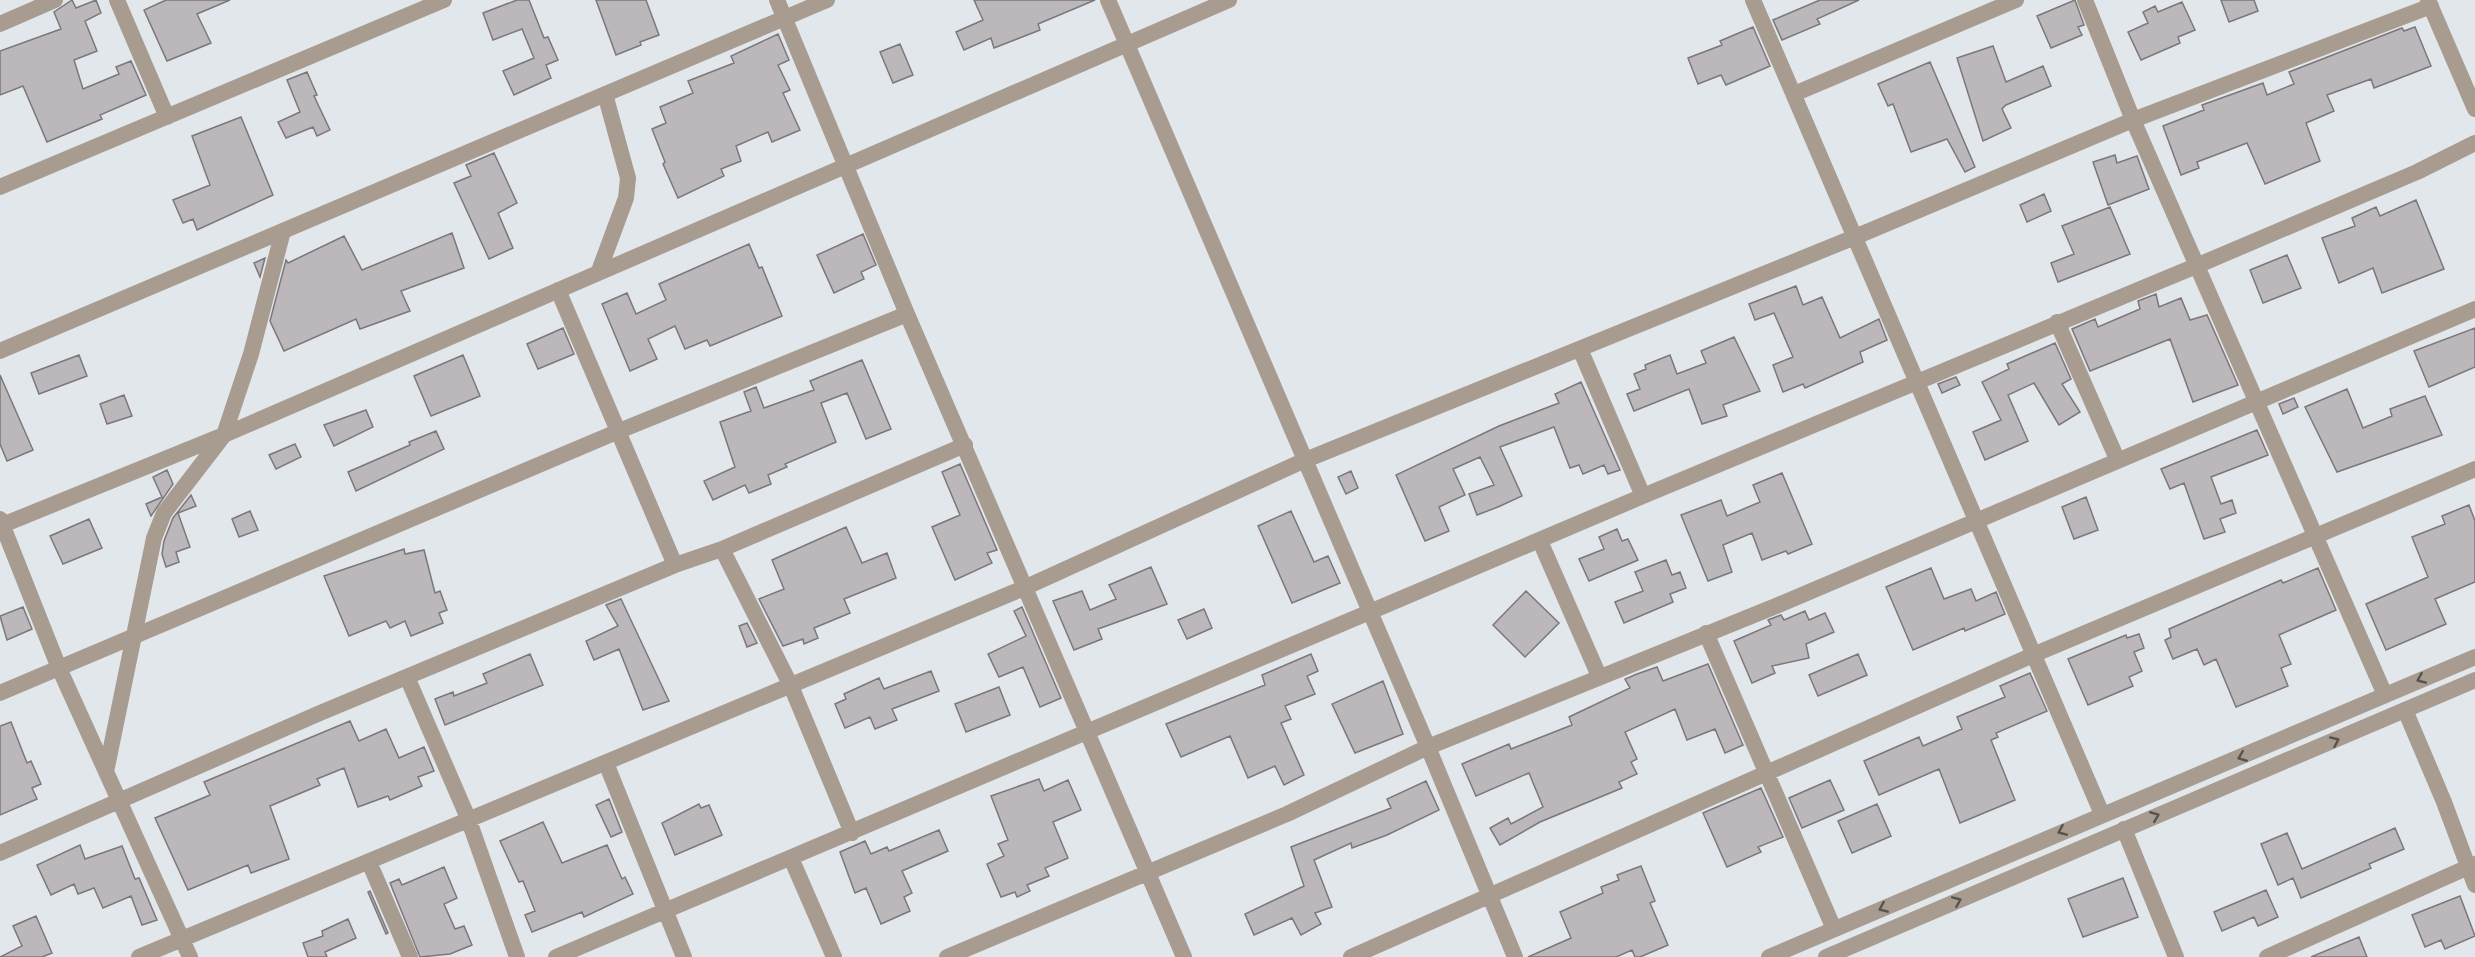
<svg xmlns="http://www.w3.org/2000/svg" width="2475" height="957" viewBox="0 0 2475 957" font-family="Jost,sans-serif">
  <style>
    .building { fill: #bcb7bb; stroke: #7b777a; stroke-width: 1.5 }
    .lines { fill: none; stroke-linecap: round; stroke-linejoin: round }
    .minor { stroke: #a89b8f; stroke-width: 16 }
    .tertiary { stroke: #a89b8f; stroke-width: 16 }
    .oneway { stroke: #57534f }
  </style>
  <rect width="100%" height="100%" fill="#e2e7eb"/>
  <path class="building" d="M72 0 76 8 96 0 101 13 85 21 97 51 74 60 83 89 119 74 116 67 131 61 146 95 100 115 102 119 47 142 23 86 0 95V51L61 29 54 12Z
    M166 0H230L197 14 211 43 167 61 144 10Z
    M517 0H529L544 38 548 37 558 60 546 65 551 78 514 95 503 71 534 58 522 29 493 40 483 13Z
    M596 0H646L659 35 640 42 641 45 616 55Z
    M974 0H1095L1038 24 1040 30 994 48 991 38 964 50 956 32 983 20Z
    M1820 0H1859L1817 19 1820 24 1782 40 1773 20Z
    M2075 0 2084 25 2078 27 2082 35 2051 48 2037 16Z
    M2221 0H2254L2258 11 2229 22Z
    M2182 2 2195 30 2178 37 2180 43 2141 60 2128 32 2148 23 2143 12 2155 6 2158 12Z
    M1753 27 1770 66 1726 85 1721 75 1698 84 1688 58 1722 45 1720 41Z
    M2415 27 2431 66 2374 88 2371 79 2327 95 2334 111 2306 123 2320 161 2265 184 2247 143 2197 162 2199 168 2181 175 2163 126 2204 110 2202 105 2263 83 2267 95 2294 84 2289 72 2402 28 2404 31Z
    M778 34 789 60 778 65 790 90 783 93 800 130 772 142 768 132 736 146 741 161 721 169 724 176 678 198 663 164 665 162 652 129 666 123 660 107 693 93 688 81 734 63 731 56Z
    M900 44 913 75 893 83 880 52Z
    M1993 46 2006 82 2043 66 2051 86 2006 105 2002 109 2011 128 1983 141 1957 58Z
    M1930 62 1975 167 1965 172 1947 139 1911 152 1893 104 1888 106 1878 84Z
    M307 72 317 95 314 96 330 130 317 136 313 127 286 138 278 122 300 112 287 80Z
    M241 117 273 195 197 230 193 219 183 223 173 200 210 185 192 136Z
    M494 153 517 203 498 213 513 248 489 259 454 183 471 176 466 165Z
    M2115 155 2117 163 2137 156 2149 189 2108 205 2093 162Z
    M2044 194 2051 211 2027 222 2020 205Z
    M2416 200 2444 269 2382 293 2373 268 2339 283 2322 238 2355 226 2352 218 2376 207 2380 216Z
    M2110 207 2130 254 2058 282 2051 263 2074 254 2062 226Z
    M452 233 464 268 401 291 410 311 360 329 356 319 284 351 270 321 286 260 288 263 344 236 362 270Z
    M863 234 876 265 861 272 864 279 834 293 817 255Z
    M749 244 759 268 762 267 782 316 710 346 707 340 685 349 675 326 648 339 657 359 630 371 602 304 627 293 636 314 666 300 659 284Z
    M2287 255 2301 288 2263 303 2250 270Z
    M265 258 260 277 254 263Z
    M1796 286 1803 305 1822 297 1840 338 1879 319 1887 340 1860 352 1863 362 1805 388 1803 384 1783 392 1773 365 1793 357 1774 313 1755 320 1749 304Z
    M2156 294 2159 307 2181 298 2190 320 2207 315 2238 385 2193 402 2170 339 2090 371 2072 329 2095 319 2098 327 2140 309 2138 301Z
    M563 328 574 354 538 369 527 344Z
    M2475 328V367L2429 387 2414 351Z
    M1734 337 1760 391 1723 405 1727 416 1702 424 1689 389 1634 411 1627 394 1640 389 1634 374 1646 369 1645 365 1670 355 1677 374 1706 363 1701 351Z
    M2055 343 2071 379 2062 384 2080 412 2059 425 2034 383 2008 395 2028 441 1985 460 1973 432 2001 420 1982 382 2009 369 2007 364Z
    M79 355 87 376 39 394 31 373Z
    M463 355 480 396 431 416 414 376Z
    M862 360 891 429 866 439 847 393 821 403 836 442 785 464 787 467 768 475 771 484 749 493 745 485 713 500 704 481 735 467 720 422 751 411 744 392 756 387 764 408 814 390 810 381Z
    M0 375 33 450 7 461 0 444Z
    M1956 377 1960 385 1942 393 1938 384Z
    M1581 382 1620 470 1608 474 1604 465 1583 474 1579 465 1570 468 1554 427 1500 447 1522 496 1498 507 1477 515 1469 494 1494 485 1480 457 1453 469 1465 495 1439 507 1449 531 1425 541 1396 475 1499 426 1559 403 1555 394Z
    M2347 389 2363 428 2392 416 2390 409 2425 396 2442 435 2337 472 2305 407Z
    M124 395 132 416 107 424 100 404Z
    M2294 398 2298 407 2283 414 2279 404Z
    M366 410 373 427 334 446 324 425Z
    M2257 430 2268 455 2211 477 2221 504 2232 500 2236 513 2220 519 2225 532 2204 539 2184 483 2170 489 2161 469Z
    M436 431 444 449 356 491 348 472 410 445 409 442Z
    M295 444 301 457 276 469 269 455Z
    M960 464 997 550 987 553 992 563 955 580 932 527 960 515 942 472Z
    M167 470 173 484 151 516 146 504 162 497 153 477Z
    M1351 471 1358 488 1346 494 1338 477Z
    M1782 473 1812 544 1788 554 1786 551 1762 560 1752 533 1723 545 1732 572 1708 581 1681 515 1721 500 1727 516 1760 502 1753 485Z
    M191 495 196 506 178 513 190 547 176 552 179 562 166 567 162 554 164 541 173 518Z
    M2086 497 2098 530 2074 539 2062 507Z
    M2469 505 2475 521V582L2435 599 2446 624 2386 650 2366 604 2428 577 2412 537 2445 524 2442 516Z
    M250 511 258 530 239 537 232 519Z
    M1291 511 1314 562 1328 556 1340 583 1292 603 1258 526Z
    M89 519 102 548 63 564 50 536Z
    M846 527 862 563 887 553 896 578 844 599 850 613 814 628 818 638 804 644 803 639 783 646 759 599 784 589 772 560Z
    M1617 529 1622 541 1628 539 1638 560 1589 581 1579 559 1604 549 1599 537Z
    M404 549 405 554 424 550 435 593 440 591 447 610 439 613 443 623 411 636 405 621 390 628 386 621 349 636 324 576Z
    M1666 560 1672 575 1680 572 1686 588 1670 594 1673 602 1624 623 1615 602 1643 591 1635 572Z
    M1151 567 1167 604 1098 629 1102 639 1074 650 1053 601 1082 591 1090 610 1116 599 1109 585Z
    M1931 568 1944 599 1971 589 1976 601 1996 592 2005 614 1965 631 1964 628 1913 650 1886 587Z
    M2318 568 2336 610 2279 635 2291 664 2281 668 2288 686 2236 707 2216 659 2204 665 2197 649 2173 659 2165 640 2171 637 2169 629 2281 580 2283 583Z
    M1526 591 1559 623 1525 657 1493 625Z
    M621 599 669 701 643 710 619 649 594 660 586 641 618 626 606 605Z
    M23 607 32 629 7 640 0 616Z
    M1022 607 1061 698 1040 707 1023 667 999 677 988 654 1026 636 1014 611Z
    M1204 609 1212 628 1187 639 1178 620Z
    M1805 611 1809 620 1825 613 1834 632 1806 644 1809 658 1772 666 1775 673 1752 683 1734 641 1771 625 1768 620 1781 615 1784 620Z
    M747 623 757 643 747 647 739 626Z
    M2139 634 2144 648 2134 652 2142 671 2129 677 2133 686 2088 705 2068 659 2126 635 2127 638Z
    M530 654 543 685 445 725 435 699 453 692 454 696 487 683 483 674Z
    M1311 654 1318 671 1307 676 1315 694 1285 706 1291 719 1281 723 1304 775 1284 785 1275 766 1248 778 1230 736 1181 757 1166 724 1265 685 1262 675Z
    M1858 654 1867 675 1818 696 1809 675Z
    M1708 664 1743 745 1725 753 1715 729 1687 740 1675 709 1625 732 1637 759 1631 762 1637 774 1619 782 1622 788 1540 822 1500 845 1490 828 1508 818 1511 824 1543 807 1529 773 1476 796 1462 764 1509 744 1511 749 1572 725 1569 717 1630 688 1625 679 1637 674 1657 667 1663 681Z
    M931 671 939 691 892 709 897 720 875 729 870 717 845 728 835 704 846 699 844 694 879 678 884 689Z
    M2030 673 2047 711 1996 733 1998 737 1991 740 2015 800 1960 823 1939 769 1879 795 1864 761 1919 737 1923 746 1962 729 1957 717 2005 697 2000 686Z
    M1383 681 1403 734 1355 753 1332 704Z
    M999 687 1010 715 966 732 955 704Z
    M350 721 359 741 386 729 399 758 424 747 434 771 418 777 422 786 390 800 388 796 358 807 344 768 317 779 320 785 270 806 289 859 251 873 248 865 188 890 155 818 210 795 204 782Z
    M11 722 27 763 31 761 41 784 32 788 37 799 0 815V726Z
    M1039 779 1044 791 1068 780 1081 810 1053 822 1068 858 1045 868 1049 876 1027 885 1030 891 1017 897 1015 892 1001 897 987 864 1004 856 998 844 1008 840 991 796Z
    M1830 780 1844 810 1802 828 1789 798Z
    M1426 781 1439 810 1387 835 1352 848 1351 843 1314 860 1332 907 1315 913 1321 924 1301 935 1292 918 1254 935 1245 914 1304 886 1291 847 1391 808 1387 799Z
    M1761 788 1783 837 1758 847 1761 852 1727 867 1703 813Z
    M609 799 622 832 611 837 596 805Z
    M699 804 701 808 709 805 722 835 675 855 662 823Z
    M1877 804 1891 836 1852 853 1838 821Z
    M543 822 562 863 607 845 622 879 625 877 633 894 584 917 582 912 532 932 525 915 535 911 523 881 519 882 500 841Z
    M2395 828 2404 849 2369 864 2371 868 2301 898 2293 878 2278 885 2261 844 2287 833 2302 869Z
    M939 830 948 851 902 871 912 893 904 897 910 911 881 924 866 888 855 893 840 852 865 841 871 854 887 847 889 851Z
    M80 845 85 859 122 846 135 879 139 878 157 920 142 925 131 896 103 908 94 888 78 894 74 884 51 895 37 865Z
    M1641 866 1655 901 1650 903 1668 945 1640 957H1635L1632 950 1616 957H1528L1571 938 1560 912 1603 893 1601 887 1619 880 1617 875Z
    M444 867 457 898 444 904 455 929 464 926 472 945 450 954 420 957 390 883 399 879 402 885Z
    M2123 878 2138 917 2083 937 2068 899Z
    M2266 890 2278 917 2258 926 2254 917 2222 931 2214 912Z
    M370 891 388 933 386 934 368 892Z
    M2460 896 2475 936 2445 949 2441 940 2425 947 2412 915Z
    M36 916 52 953 42 957H0L22 946 13 926Z
    M348 919 356 938 325 952 327 957H308L303 943 323 936 322 931Z
    M2359 937 2367 957H2311Z"/>
  <g class="lines">
    <path class="minor" d="M117 0 167 117
      M777 0 907 314 1184 957
      M1108 0 1428 747 1515 957
      M1753 0 2102 814
      M2085 0 2133 120 2385 695
      M2428 0 2475 109
      M0 24 55 0
      M1794 94 2016 0
      M0 187 444 0
      M599 271 626 198 628 178 605 94
      M558 290 675 565
      M2057 322 2117 459
      M1580 349 1643 496
      M0 351 827 0
      M0 519 59 668 190 957
      M0 526 224 435 1229 0
      M1540 541 1599 676
      M722 549 791 686 852 833
      M1706 633 1834 929
      M407 677 468 818 517 957
      M0 693 619 431 907 314
      M2405 710 2444 802 2475 885
      M606 763 684 957
      M106 772 154 538 164 513 224 435 251 354 283 231
      M2124 829 2176 957
      M0 853 320 713 675 565 722 549 965 445
      M791 858 834 957
      M369 862 410 957
      M139 957 1024 588 1303 461 1855 237 2133 120 2431 6
      M556 957 1643 496 2196 266 2417 172 2475 143
      M947 957 1287 814 1428 747 1776 606 2475 309
      M1351 957 2033 655 2475 469
      M2267 957 2475 864"/>
    <path class="tertiary" d="M1769 957 2475 657
      M1826 957 2475 680"/>
  </g>
  <defs><path id="oneway-chevron" d="M-2-3.5L2.5 0L-2 3.5" fill="none" stroke-width="1.6" stroke-linecap="round" stroke-linejoin="round" transform="scale(1.5)"/></defs>
  <g class="oneway">
    <use href="#oneway-chevron" transform="translate(2421 679) rotate(157)"/>
    <use href="#oneway-chevron" transform="translate(2335 741) rotate(-24)"/>
    <use href="#oneway-chevron" transform="translate(2242 757) rotate(158)"/>
    <use href="#oneway-chevron" transform="translate(2155 816) rotate(-22)"/>
    <use href="#oneway-chevron" transform="translate(2062 831) rotate(157)"/>
    <use href="#oneway-chevron" transform="translate(1957 901) rotate(-23)"/>
    <use href="#oneway-chevron" transform="translate(1883 908) rotate(157)"/>
  </g>
</svg>
